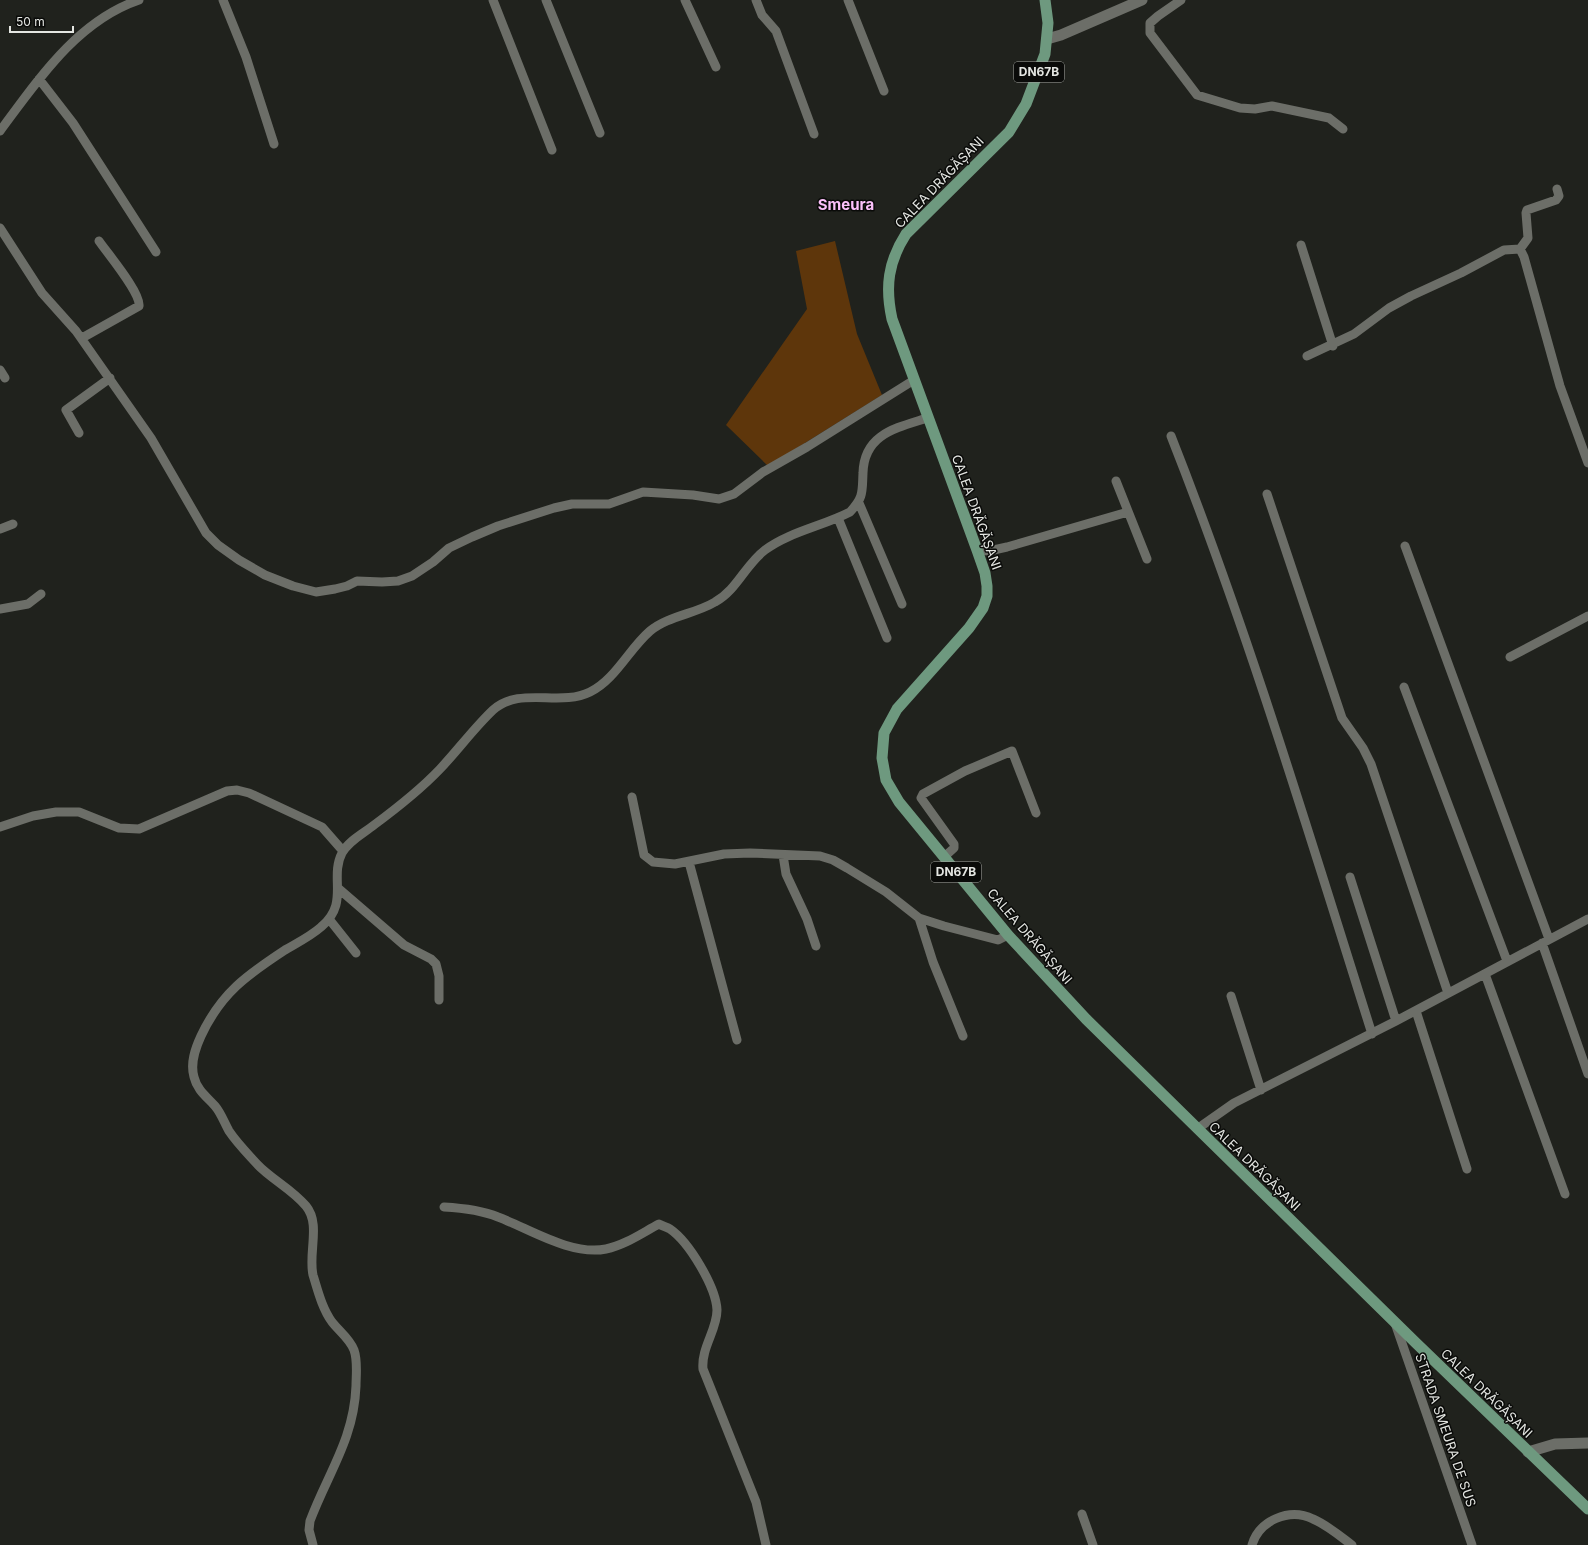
<svg xmlns="http://www.w3.org/2000/svg" width="1588" height="1545" viewBox="0 0 1588 1545" font-family="Inter,sans-serif">
  <style>
    .green { fill: #5e360b }
    .lines { fill: none; stroke-linecap: round; stroke-linejoin: round }
    .minor { stroke: #6c6e68; stroke-width: 9 }
    .tertiary { stroke: #6c6e68; stroke-width: 11 }
    .primary { stroke: #6e997f; stroke-width: 11 }
    .labels { text-anchor: middle; stroke-width: 3; stroke-linejoin: round; paint-order: stroke }
    .shield { fill: #0a0b09; stroke: #a3a4a1; stroke-width: 1 }
    .shield-label { font-size: 12px; font-weight: bold; fill: #e4e6e2 }
    .street-label { font-size: 13px; fill: #e4e6e2; stroke: #0a0b09 }
    .quarter-label { font-size: 15px; font-weight: bold; fill: #fcc1fb; stroke: #0a0b09 }
  </style>
  <rect width="100%" height="100%" fill="#20221d"/>
  <path class="green" d="M835 241 857 334 882 395 768 466 726 425 807 309 796 251Z"/>
  <g class="lines">
    <path class="minor" d="M223 0 246 57 274 144
      M493 0 552 150
      M546 0 600 133
      M685 0 716 67
      M756 0 762 15 776 31 814 134
      M848 0 884 91
      M1181 0 1158 16 1150 23V33L1197 95 1240 108 1255 109 1272 106 1329 118 1343 129
      M39 79 73 123 156 252
      M0 131C38 80 77 21 139 0
      M1557 189 1559 196 1556 200 1527 210 1526 213 1528 238 1520 249 1524 257 1560 386 1588 463
      M0 228 42 293 76 331 151 438 206 533 218 545 239 560 265 575 293 586 316 592 335 589 347 586 357 581 382 582 398 581 412 576 433 562 449 548 472 537 498 526 554 508 572 504H609L643 492 693 495 719 499 734 494 763 472 807 447 914 380
      M1301 245 1333 346
      M82 338 139 306C141 293 108 254 99 241
      M1307 356 1354 334 1389 308 1411 296 1461 273 1504 250 1520 249
      M0 370 5 378
      M79 433 66 410 110 378
      M1171 436C1248 631 1309 834 1372 1034
      M1116 481 1147 559
      M1267 494 1342 718 1363 748 1371 764 1448 993
      M859 503 902 604
      M838 518 887 638
      M0 529 13 524
      M1405 546 1549 939
      M977 550 989 551 1007 547 1128 512
      M0 609 28 604 41 594
      M1510 657 1588 616
      M1404 687 1507 961
      M632 797 644 855 653 862 675 864 724 854 750 853 820 856 833 860 847 868 886 892 919 918 944 926 998 940 1008 935
      M0 827 33 816 56 812H79L119 828 139 829 227 791 237 790 249 793 322 827 343 851
      M783 855 786 874 807 919 816 946
      M944 857 954 848V844L921 798 923 794 965 771 1012 751 1036 813
      M689 862 737 1040
      M1350 877 1396 1021
      M339 889 404 945 431 959 436 964 439 976V1000
      M919 918 933 962 963 1036
      M329 919 356 953
      M1542 943 1588 1074
      M1485 974 1565 1194
      M1231 996 1261 1090
      M1416 1011 1467 1169
      M1197 1129 1234 1103 1396 1021 1588 919
      M444 1207C462 1208 481 1210 498 1217 530 1229 571 1256 606 1249 625 1245 642 1233 659 1224 662 1226 667 1227 670 1229 689 1242 716 1287 717 1310 717 1330 701 1348 703 1369L756 1502 766 1545
      M1395 1323 1472 1545
      M1082 1514 1093 1545
      M313 1545 309 1530 310 1521C328 1473 354 1439 356 1386 356 1375 358 1361 354 1350 350 1339 339 1331 332 1322 322 1308 318 1291 313 1275 308 1253 321 1224 306 1206 292 1189 271 1179 257 1164 247 1153 237 1143 229 1131 224 1122 221 1113 215 1106 207 1097 197 1090 194 1077 190 1063 195 1049 201 1036 221 993 247 975 285 950 297 943 311 936 321 927 350 903 329 878 342 853 348 841 364 833 374 825 397 808 420 790 440 769 458 750 474 728 493 710 519 686 560 707 590 692 615 680 629 649 650 631 668 616 695 614 715 602 737 590 745 565 765 550 789 532 823 526 850 512 864 497 862 492 863 473 864 434 896 428 927 418
      M1252 1545C1259 1521 1289 1507 1313 1519 1327 1525 1340 1536 1352 1545"/>
    <path class="tertiary" d="M1047 39 1061 35 1142 0
      M1528 1452 1555 1444 1588 1443"/>
    <path class="primary" d="M1045 0 1048 23 1045 54 1026 104 1009 132 906 234C888 262 885 287 892 319L977 550 985 573 987 586V596L983 608 969 628 897 709 884 733 882 758 886 780 899 802 1008 935 1086 1019 1416 1343 1588 1509"/>
  </g>
  <g class="labels">
    <g class="shield">
      <rect x="1014" y="62" width="50" height="20" rx="3"/>
      <rect x="931" y="862" width="50" height="20" rx="3"/>
    </g>
    <g class="shield-label">
      <text x="1039" y="76">DN67B</text>
      <text x="956" y="876">DN67B</text>
    </g>
    <g class="street-label">
      <text transform="translate(939 182) rotate(-46)" y="5">CALEA DRĂGĂȘANI</text>
      <text transform="translate(977 512) rotate(70)" y="5">CALEA DRĂGĂȘANI</text>
      <text transform="translate(1030 936) rotate(49)" y="5">CALEA DRĂGĂȘANI</text>
      <text transform="translate(1255 1166) rotate(44)" y="5">CALEA DRĂGĂȘANI</text>
      <text transform="translate(1487 1393) rotate(44)" y="5">CALEA DRĂGĂȘANI</text>
      <text transform="translate(1446 1430) rotate(71)" y="5">STRADA SMEURA DE SUS</text>
    </g>
    <g class="quarter-label">
      <text x="846" y="210">Smeura</text>
    </g>
  </g>
  <path d="M10 26v6h63v-6" fill="none" stroke="#e4e6e2" stroke-width="2"/>
  <text x="16" y="26" font-size="12" fill="#e4e6e2" stroke="#0a0b09" stroke-width="3" paint-order="stroke">50 m</text>
</svg>
